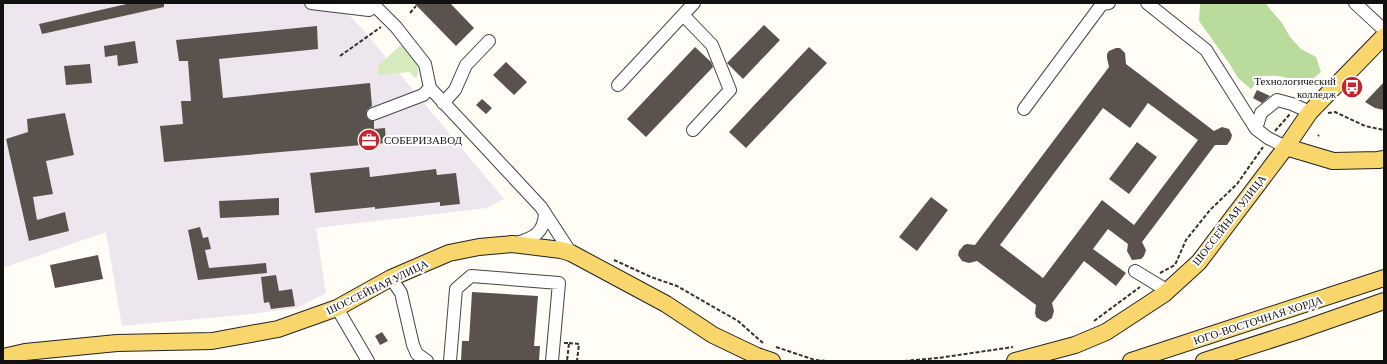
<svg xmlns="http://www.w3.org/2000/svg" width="1387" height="364" viewBox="0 0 1387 364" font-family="'Crimson Pro',serif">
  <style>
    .industrial { fill: #eee6ef }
    .green { fill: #d5ebbd }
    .forest { fill: #b9dc9c }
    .building { fill: #5a524d; fill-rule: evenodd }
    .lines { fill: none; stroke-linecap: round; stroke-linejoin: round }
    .minor-casing { stroke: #444; stroke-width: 14 }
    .major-casing { stroke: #222; stroke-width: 18 }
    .path { stroke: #333; stroke-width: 2; stroke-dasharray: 4 2; stroke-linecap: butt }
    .minor { stroke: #fff; stroke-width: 12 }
    .major { stroke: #f9d66b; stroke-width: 16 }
    .labels { text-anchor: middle; stroke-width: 4; stroke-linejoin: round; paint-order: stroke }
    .poi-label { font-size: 11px; fill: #111; stroke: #fff; text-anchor: end }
    .street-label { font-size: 11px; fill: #111; stroke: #fff }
  </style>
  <rect width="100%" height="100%" fill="#fffdf5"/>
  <path class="industrial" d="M3 3H338L364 31 504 199 487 208 316 228 326 293 297 308 241 315 122 326 106 232 3 268Z"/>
  <path class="green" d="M402 44C408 52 426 70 415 78L410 72 378 75V66Z"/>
  <path class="forest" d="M1202 3H1265L1282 23 1290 37 1301 49 1316 57 1321 72 1304 87C1288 76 1281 75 1262 76L1251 89 1238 78 1229 63 1199 21 1200 4Z"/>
  <path class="building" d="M131 3H164V7L42 34 39 24Z
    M414 3H450L474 28 456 46Z
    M764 25 780 40 743 79 727 63Z
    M317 26 318 49 219 59 223 98 370 83 372 106 367 110 366 116 369 120 374 121V129L385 128 386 143 164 162 160 126 183 124 181 101H191L188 61H179L176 40Z
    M135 41 138 63 118 66 117 55 105 57 104 46Z
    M695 47 711 62 713 67 646 137 627 119Z
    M809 47 827 63 746 148 729 132Z
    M1116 48H1120L1125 53 1126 64 1214 131 1222 127 1229 129 1232 135 1231 139 1227 145H1215L1142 242 1146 250 1144 256 1141 259 1132 260 1127 251 1128 244 1108 229 1093 249 1126 273 1116 286 1084 261 1052 303 1054 311 1052 318 1046 322 1042 321 1036 317 1035 313 1036 305 977 261 969 263 962 261 958 255 959 251 964 245 967 244 975 245 1109 67 1107 58V54L1109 51ZM1148 103 1198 140 1134 225 1102 200 1043 278 1000 245 1103 108 1130 128Z
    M506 62 527 82 514 95 493 75Z
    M90 64 92 83 66 85 64 66Z
    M1384 82V110L1375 108 1365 102Z
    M1257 90 1270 96 1262 103 1253 98Z
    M482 99 492 108 486 114 476 105Z
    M65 113 74 155 46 161 53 194 33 197 37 220 65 212 69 231 29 241 6 139 28 132 27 119Z
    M1137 142 1157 157 1129 194 1109 179Z
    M369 167 370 177 436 169 437 175 456 173 460 204 440 206V202L375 209V207L315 213 310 173Z
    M931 197 948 210 917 251 899 237Z
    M279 198V215L220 218 219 201Z
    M200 227 203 238 208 237 211 249 205 250 209 268 266 263 267 273 198 280 188 230Z
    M98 255 103 279 55 288 50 265Z
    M276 275 279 291 292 289 295 306 271 309 269 302 264 303 261 277Z
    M472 292 538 296 534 346H540L539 361H461L462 341H469Z
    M382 332 388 341 380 345 375 336Z"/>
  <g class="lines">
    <g class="minor-casing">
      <path id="minor" d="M311 3 369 10 375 6
        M372 3 396 27 425 64 430 88 541 207 571 253
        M1147 3 1206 50 1256 129 1268 138 1286 147
        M1355 3 1384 30
        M683 15 712 45 730 90 693 130
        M618 85 694 3
        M443 103 455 90 466 65 489 41
        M1024 109 1102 4 1109 3
        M373 114 423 95 430 88
        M1256 129 1261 113 1277 100 1292 104 1310 112
        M516 243C534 238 544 233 545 213
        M1135 271 1168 291
        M391 278 401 293 413 345 417 354 427 361
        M337 308 368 361
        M450 361 456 289 471 276 559 283 552 361"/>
    </g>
    <g class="major-casing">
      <path id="major" d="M1286 147 1333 161 1378 160 1384 159
        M3 357 25 352 117 343 212 341 278 329 337 308 391 278 449 253 479 247 512 244 561 250 571 253 666 304 713 335 757 356 772 361
        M1015 361 1075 345 1106 332 1164 294 1199 262 1286 147 1310 112 1384 36
        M1131 361 1384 278
        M1204 361 1298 331 1384 301"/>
    </g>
    <path class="path" d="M410 13 416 6
      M340 56 381 27
      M1328 113 1335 112 1365 126 1384 130
      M1275 131 1290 114
      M1318 136 1319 135
      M614 260 651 277 677 286 738 321 763 343
      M1160 273 1175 265 1186 240 1210 210 1237 184 1263 147
      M1094 321 1140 287
      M564 343H569L567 361
      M569 343 579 344 577 361
      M776 347 815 360 827 361
      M904 361 938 358 1013 347"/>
    <use href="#minor" class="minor"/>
    <use href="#major" class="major"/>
  </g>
  <defs>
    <g id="bus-disc" transform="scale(1.15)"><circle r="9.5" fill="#c4262e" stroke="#fff"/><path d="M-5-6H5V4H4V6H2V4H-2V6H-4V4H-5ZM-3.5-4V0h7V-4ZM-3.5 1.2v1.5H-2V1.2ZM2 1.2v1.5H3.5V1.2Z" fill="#fff"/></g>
    <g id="office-disc" transform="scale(1.15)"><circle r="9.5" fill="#c4262e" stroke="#fff"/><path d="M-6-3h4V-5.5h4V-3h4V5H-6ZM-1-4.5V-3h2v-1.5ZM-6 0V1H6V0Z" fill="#fff"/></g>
  </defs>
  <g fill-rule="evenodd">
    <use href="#bus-disc" x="1352" y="87"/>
    <use href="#office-disc" x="369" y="140"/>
  </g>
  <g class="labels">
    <g class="poi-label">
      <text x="1336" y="85">Технологический<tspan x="1336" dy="13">колледж</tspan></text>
      <text x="384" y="144" text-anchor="start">СОБЕРИЗАВОД</text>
    </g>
    <g class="street-label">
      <text transform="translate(1229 220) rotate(-52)" y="4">ШОССЕЙНАЯ УЛИЦА</text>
      <text transform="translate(377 287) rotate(-26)" y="4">ШОССЕЙНАЯ УЛИЦА</text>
      <text transform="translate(1258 320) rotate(-18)" y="4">ЮГО-ВОСТОЧНАЯ ХОРДА</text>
    </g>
  </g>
  <rect width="1387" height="364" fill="none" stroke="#111111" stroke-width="8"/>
</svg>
